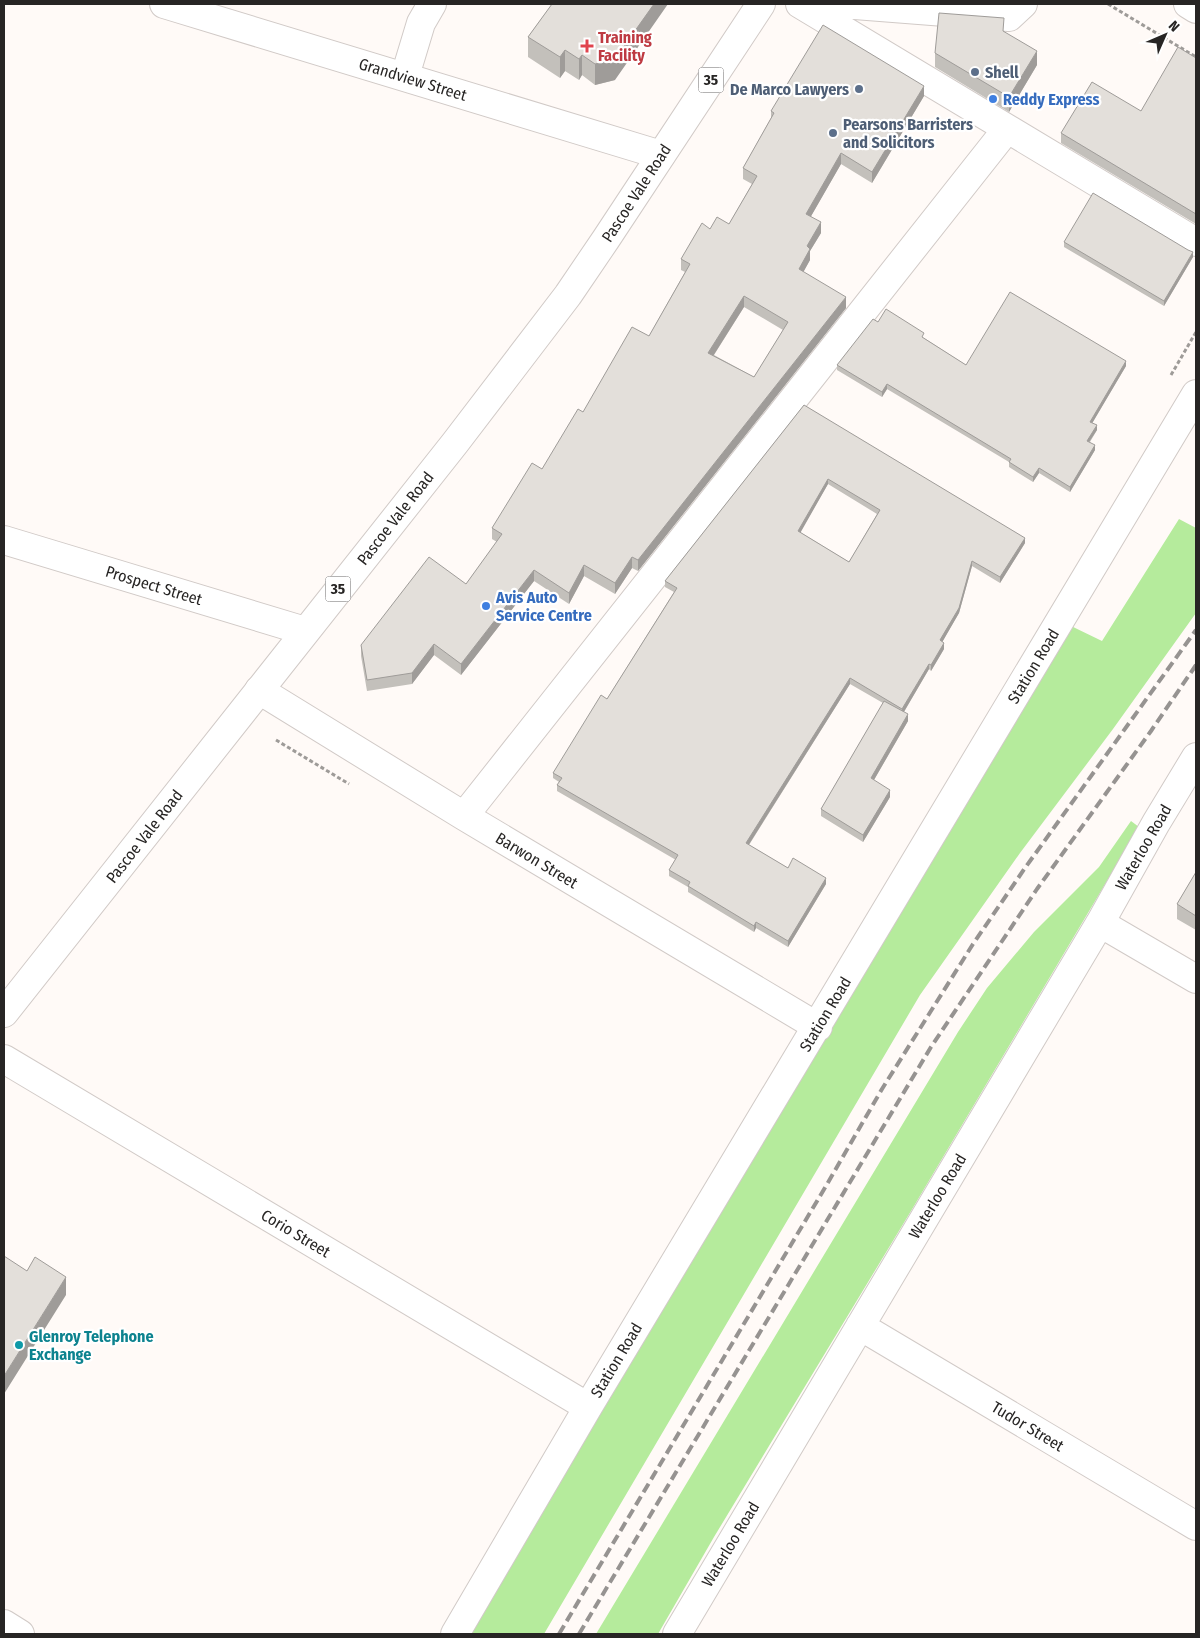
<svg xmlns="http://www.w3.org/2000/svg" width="1200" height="1638" viewBox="0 0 1200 1638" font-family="'Fira Sans Condensed',sans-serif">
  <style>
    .green { fill: #b5eb9c }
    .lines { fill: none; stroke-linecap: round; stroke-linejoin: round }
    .minor-casing { stroke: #d1cac7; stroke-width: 30 }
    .major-casing { stroke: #d1cac7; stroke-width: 30 }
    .path { stroke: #9e9b98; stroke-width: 3; stroke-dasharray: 4 2.5; stroke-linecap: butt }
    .minor { stroke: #fff; stroke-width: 28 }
    .major { stroke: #fff; stroke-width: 28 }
    .rail { stroke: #969391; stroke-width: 4; stroke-dasharray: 10 5; stroke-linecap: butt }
    .wall { fill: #c3c0bb; fill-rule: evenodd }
    .shaded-wall { fill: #9f9c99 }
    .building { fill: #e3dfda; stroke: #9f9c99; fill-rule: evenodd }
    .health-dot { fill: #e0444e; stroke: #fff; stroke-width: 2 }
    .service-dot { fill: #5c6f8a; stroke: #fff; stroke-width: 2 }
    .shop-dot { fill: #3f7fe0; stroke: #fff; stroke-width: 2 }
    .culture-dot { fill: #0f9aa8; stroke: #fff; stroke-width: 2 }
    .labels { text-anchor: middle; stroke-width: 4.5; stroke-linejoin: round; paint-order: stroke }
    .shield { fill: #fff; stroke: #686666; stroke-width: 1 }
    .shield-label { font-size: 15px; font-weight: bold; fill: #272524 }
    .health-label { font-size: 16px; font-weight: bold; fill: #be3a42; stroke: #fff; text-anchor: start }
    .service-label { font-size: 16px; font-weight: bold; fill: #4e5e75; stroke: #fff; text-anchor: start }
    .street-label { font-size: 16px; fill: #272524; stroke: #fff }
    .shop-label { font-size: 16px; font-weight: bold; fill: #366cbe; stroke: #fff; text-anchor: start }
    .culture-label { font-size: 16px; font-weight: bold; fill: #0d838f; stroke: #fff; text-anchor: start }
  </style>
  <rect width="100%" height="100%" fill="#fffaf7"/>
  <path class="green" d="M1179 519 1196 528V613L1113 729 1020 853 920 995 544 1634H470L620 1380 1069 625 1102 641Z
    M1131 821 1139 827 911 1211 714 1537 658 1634H596L958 1032 987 988 1034 932 1099 867Z"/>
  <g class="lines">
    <g class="minor-casing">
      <path id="minor" d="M164 4 661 155
        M800 4 1196 242
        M842 4 1009 17 1023 4
        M405 76 421 23 432 4
        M4 540 305 631
        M259 690 464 816 818 1027
        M464 816 1007 129
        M1100 923 1196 979
        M4 1059 588 1407
        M860 1326 1196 1526
        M4 1624 20 1634
        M455 1634 588 1407 1196 394
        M677 1634 1100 923 1156 823 1196 757"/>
    </g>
    <g class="major-casing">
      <path id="major" d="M1188 4 1196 9
        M4 1013 455 443 568 295 606 239 761 4"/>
    </g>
    <path class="path" d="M1108 4 1196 57
      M1171 375 1196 332
      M276 740 349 784"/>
    <use href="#minor" class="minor"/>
    <use href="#major" class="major"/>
    <path class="rail" d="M559 1634 826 1186 882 1089 973 944 1025 868 1196 630
      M579 1634 931 1047 1037 889 1151 731 1196 665"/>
  </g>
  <path class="wall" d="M552 4 615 80 595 85 582 75 579 80 565 71 560 78 528 57V37Z
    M1004 31 1037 65 1009 112 935 67V53Z
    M1196 58V224L1061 143V133L1141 111Z
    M924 96 872 183 841 164 811 216 821 233 810 251V260L803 272 846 308 638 571 632 568 615 594 584 576 569 604 534 581 461 675 434 655 412 684 367 691 361 656V645L466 584 497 542 492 539V528L542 469 583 412 649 336 685 272 681 270V259L710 229 729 224 752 184 743 179V168L771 118V111ZM744 307 783 330 754 377 714 355Z
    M1064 242 1193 257 1164 306 1064 247Z
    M878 322 924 338 966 365 1126 366 1092 423 1097 430 1090 442 1095 450 1070 492 1039 473 1033 482 1009 467V462L887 389 882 397 837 370V365Z
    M804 405 1025 543 1000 583 972 566 959 613 942 642 944 649 931 671 929 669 904 712 908 721 874 780 890 797 863 842 821 816V809L883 703 850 684 749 845 788 868 826 884 788 947 756 928 754 932 688 892V887L669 876V870L676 860 557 791V785L559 782 553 778V773L607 699 674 592 665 587V581ZM828 484 877 514 849 562 800 532Z
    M1196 872V930L1177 919V904Z"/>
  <path class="shaded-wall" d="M654 4H668L615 80 595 85V64Z
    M565 50V71L560 78V57Z
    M1037 51V65L1009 112V97Z
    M582 55V75L579 80V59Z
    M924 86V96L872 183V172Z
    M841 153V164L806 225V214Z
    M821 222V233L810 251V260L799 280V269L807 246Z
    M1193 252V257L1164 306V301Z
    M744 296V307L708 364V353Z
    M846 297V308L638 571V560Z
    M1126 361V366L1090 427V422Z
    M887 384V389L882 397V392Z
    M1097 425V430L1087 445V441Z
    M1095 445V450L1070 492V487Z
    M1039 468V473L1033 482V477Z
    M828 479V484L798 537V531Z
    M1025 538V543L1000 583V577Z
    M632 557V568L615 594V583Z
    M972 561V566L959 613 940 646V640Z
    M584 565V576L569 604V593Z
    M534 570V581L461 675V664Z
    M944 643V649L931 671V665Z
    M434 644V655L412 684V673Z
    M929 664V669L902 715V709Z
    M850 678V684L746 849V843Z
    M908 714V721L871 785V778Z
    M890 790V797L863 842V835Z
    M826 878V884L788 947V941Z
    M756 922V928L754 932V926Z
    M66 1277V1295L4 1394V1376Z"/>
  <path class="building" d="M552 4H654L615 59 595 64 582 55 579 59 565 50 560 57 528 37Z
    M939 13 1004 18 1003 31 1037 51 1009 97 935 53Z
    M823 25 924 86 872 172 841 153 806 214 821 222 807 246 810 249 799 269 846 297 638 560 632 557 615 583 584 565 569 593 534 570 461 664 434 644 412 673 367 680 361 645 429 557 466 584 502 534 492 528 532 463 542 469 578 409 583 412 632 327 649 336 690 264 681 259 702 223 710 229 717 217 729 224 757 176 743 168 774 113 771 111ZM744 296 788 322 754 377 708 353Z
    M1178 47 1196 58V214L1061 133 1092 82 1141 111Z
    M1093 193 1188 250 1193 252 1164 301 1064 242Z
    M1010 292 1126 361 1090 422 1097 425 1087 441 1095 445 1070 487 1039 468 1033 477 1009 462 1011 459 887 384 882 392 837 365 873 319 878 322 886 309 924 333 922 337 966 365Z
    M804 405 1025 538 1000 577 972 561 959 608 940 640 944 643 931 665 929 664 902 709 850 678 746 843 788 868 793 858 826 878 788 941 756 922 754 926 688 886 690 882 669 870 678 855 557 785 562 778 553 773 601 695 607 699 677 588 665 581ZM828 479 880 510 849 562 798 531Z
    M884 701 908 714 871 778 890 790 863 835 821 809Z
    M1196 872V916L1177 904Z
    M4 1256 27 1271 35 1257 66 1277 4 1376Z"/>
  <path class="health-dot" d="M584.5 38.5h5v5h5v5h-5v5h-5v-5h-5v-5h5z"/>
  <g class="service-dot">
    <circle cx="975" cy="72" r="5"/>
    <circle cx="859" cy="89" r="5"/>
    <circle cx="833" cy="133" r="5"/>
  </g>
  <g class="shop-dot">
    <circle cx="993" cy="99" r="5"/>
    <circle cx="486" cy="606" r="5"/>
  </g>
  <circle class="culture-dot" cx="19" cy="1345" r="5"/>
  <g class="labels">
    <g class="shield">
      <rect x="698.5" y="67.5" width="25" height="25" rx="4"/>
      <rect x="325.5" y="576.5" width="25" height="25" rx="4"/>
    </g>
    <g class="shield-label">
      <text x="711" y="85">35</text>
      <text x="338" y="594">35</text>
    </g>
    <g class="health-label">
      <text x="598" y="43">Training<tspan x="598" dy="18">Facility</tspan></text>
    </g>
    <g class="service-label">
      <text x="985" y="78">Shell</text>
      <text x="849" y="95" text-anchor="end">De Marco Lawyers</text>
      <text x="843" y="130">Pearsons Barristers<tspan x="843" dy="18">and Solicitors</tspan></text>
    </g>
    <g class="street-label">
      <text transform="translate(413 79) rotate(17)" y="6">Grandview Street</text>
      <text transform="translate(636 193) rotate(-57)" y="6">Pascoe Vale Road</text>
      <text transform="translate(395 518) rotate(-52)" y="6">Pascoe Vale Road</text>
      <text transform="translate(154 585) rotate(17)" y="6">Prospect Street</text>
      <text transform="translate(1033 666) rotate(-59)" y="6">Station Road</text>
      <text transform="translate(144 836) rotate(-52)" y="6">Pascoe Vale Road</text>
      <text transform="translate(1143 847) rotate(-60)" y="6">Waterloo Road</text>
      <text transform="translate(537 860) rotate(31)" y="6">Barwon Street</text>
      <text transform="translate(825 1014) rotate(-59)" y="6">Station Road</text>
      <text transform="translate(937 1196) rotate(-59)" y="6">Waterloo Road</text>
      <text transform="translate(296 1233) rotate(31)" y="6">Corio Street</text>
      <text transform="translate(616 1360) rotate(-59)" y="6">Station Road</text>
      <text transform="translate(1028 1426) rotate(31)" y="6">Tudor Street</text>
      <text transform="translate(730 1544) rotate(-59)" y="6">Waterloo Road</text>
    </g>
    <g class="shop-label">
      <text x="1003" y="105">Reddy Express</text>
      <text x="496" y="603">Avis Auto<tspan x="496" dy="18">Service Centre</tspan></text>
    </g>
    <g class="culture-label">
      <text x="29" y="1342">Glenroy Telephone<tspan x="29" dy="18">Exchange</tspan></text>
    </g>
  </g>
  <rect width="1200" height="1638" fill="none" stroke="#272524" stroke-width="10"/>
  <g transform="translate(1165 35) rotate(45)" stroke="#ffffff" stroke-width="4" paint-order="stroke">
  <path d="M0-4L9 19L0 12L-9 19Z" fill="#272524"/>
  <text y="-8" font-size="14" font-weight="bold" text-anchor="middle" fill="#272524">N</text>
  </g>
</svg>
